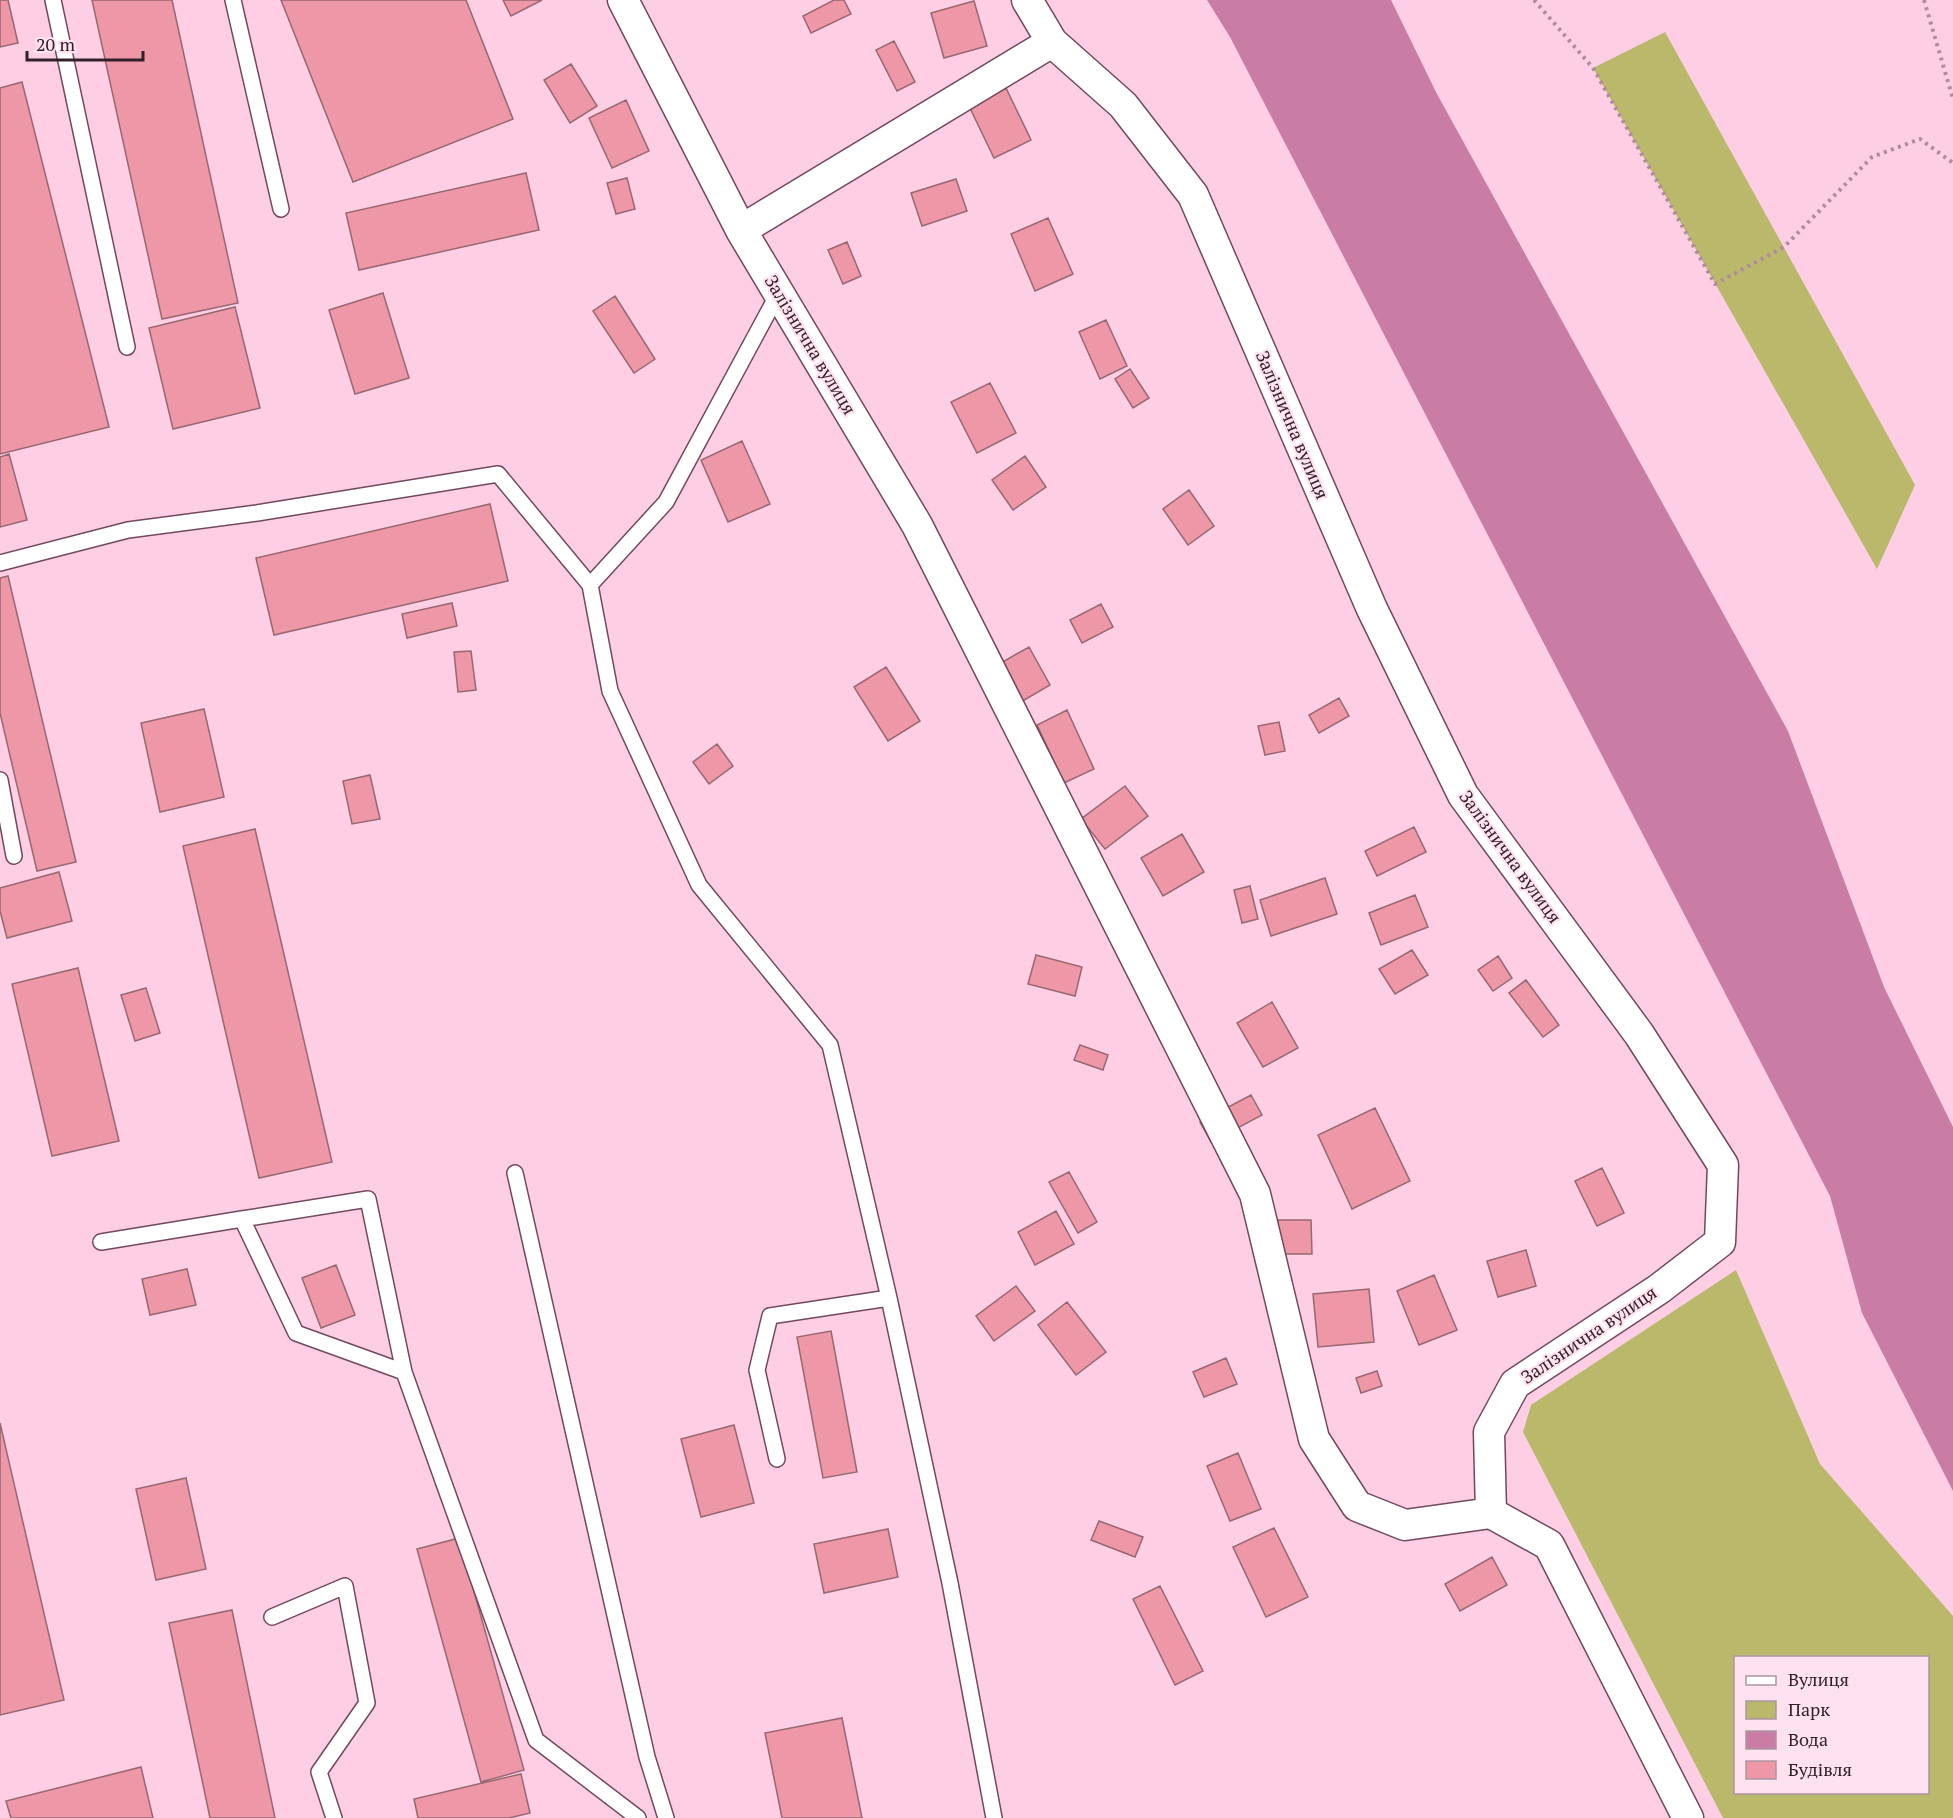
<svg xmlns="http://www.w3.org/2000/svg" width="1953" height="1818" viewBox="0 0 1953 1818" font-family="'PT Serif',serif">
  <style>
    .green { fill: #b9b86b; fill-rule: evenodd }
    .water { fill: #c97da4 }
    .building { fill: #ee97a7; stroke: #976870; stroke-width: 1.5 }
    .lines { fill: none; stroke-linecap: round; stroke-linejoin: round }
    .service-casing { stroke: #71495e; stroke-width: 18 }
    .minor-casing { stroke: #71495e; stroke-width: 33 }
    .path { stroke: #b08b9d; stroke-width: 4; stroke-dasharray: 3 4.5; stroke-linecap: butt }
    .service { stroke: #fff; stroke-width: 15 }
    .minor { stroke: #fff; stroke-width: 30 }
    .labels { text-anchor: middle; stroke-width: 4.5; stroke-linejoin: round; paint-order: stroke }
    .street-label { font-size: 18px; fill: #322129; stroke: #ffe2ef }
  </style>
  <rect width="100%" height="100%" fill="#fecee5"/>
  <path class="green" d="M1665 32 1915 485 1877 569 1593 68Z
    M1736 1270 1820 1464 1953 1616V1818H1723L1523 1432 1531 1405ZM1736 1658H1928V1792H1736Z"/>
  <path class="water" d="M1207 0H1391L1437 94 1788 731 1884 987 1953 1127V1491L1862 1313 1830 1196 1230 37Z"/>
  <path class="building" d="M0 0H8L18 43 0 47Z
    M92 0H172L238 303 162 319Z
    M281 0H466L513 119 353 182Z
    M503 0H542L511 16Z
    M834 0H844L851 14 811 33 803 16Z
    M974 1 987 46 944 58 931 13Z
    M894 41 915 82 897 91 876 50Z
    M571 64 597 106 570 123 544 80Z
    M22 82 109 427 0 454V88Z
    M1006 88 1031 140 994 158 969 106Z
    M626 100 649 151 612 168 589 118Z
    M526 173 539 230 359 270 346 213Z
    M627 178 635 209 616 214 607 183Z
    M956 179 967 211 922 226 911 193Z
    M1048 218 1073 274 1035 291 1011 234Z
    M847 242 861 276 843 284 828 250Z
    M383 293 409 378 355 394 329 310Z
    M615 296 655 359 634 373 593 311Z
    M235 307 260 408 173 429 149 328Z
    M1106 320 1127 366 1100 379 1079 332Z
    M1130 369 1149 398 1133 408 1115 379Z
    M990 383 1016 433 977 453 951 402Z
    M742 441 770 504 728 522 701 460Z
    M9 454 27 520 0 527V457Z
    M1025 456 1046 487 1013 510 992 480Z
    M1189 490 1214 526 1188 545 1163 509Z
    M490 504 508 581 274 635 256 558Z
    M8 576 76 862 37 871 0 713V578Z
    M452 603 457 626 407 638 402 614Z
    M1101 604 1113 627 1082 643 1070 620Z
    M1029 647 1050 685 1021 702 999 664Z
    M471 651 476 690 458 692 454 652Z
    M886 667 920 721 888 741 854 687Z
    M1339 698 1349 716 1319 733 1309 715Z
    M204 709 224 797 160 812 141 723Z
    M1067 710 1094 769 1064 783 1037 725Z
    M1279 722 1285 751 1265 755 1258 726Z
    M717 744 733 766 709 784 693 762Z
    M370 775 380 819 352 824 343 781Z
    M1125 786 1148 816 1105 849 1081 819Z
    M1414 827 1426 852 1377 876 1365 851Z
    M255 829 332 1162 259 1178 183 846Z
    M1182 834 1204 872 1163 896 1141 858Z
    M59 872 72 921 7 938 0 911V888Z
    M1325 878 1337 914 1271 936 1260 900Z
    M1250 886 1258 919 1242 923 1234 890Z
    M1415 895 1428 927 1381 945 1369 913Z
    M1412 950 1428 975 1395 994 1379 969Z
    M1036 955 1082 967 1075 996 1028 984Z
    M1498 956 1512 978 1493 991 1478 970Z
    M78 968 119 1141 52 1156 12 984Z
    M1526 980 1559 1025 1543 1037 1509 993Z
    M146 988 160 1033 135 1041 121 995Z
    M1272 1002 1298 1048 1263 1067 1237 1023Z
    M1080 1045 1108 1055 1103 1070 1074 1060Z
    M1251 1095 1262 1115 1211 1142 1200 1122Z
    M1375 1108 1410 1181 1352 1209 1318 1135Z
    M1602 1168 1624 1213 1597 1226 1575 1181Z
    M1069 1172 1097 1222 1078 1233 1049 1182Z
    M1056 1211 1074 1244 1035 1265 1018 1232Z
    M1278 1220H1311L1312 1254H1278Z
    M1526 1250 1536 1286 1498 1297 1487 1261Z
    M336 1265 355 1315 321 1328 302 1278Z
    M187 1269 196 1305 150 1315 142 1279Z
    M1434 1275 1457 1330 1419 1345 1397 1291Z
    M1016 1286 1035 1311 994 1341 976 1316Z
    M1369 1289 1374 1342 1318 1347 1313 1294Z
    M1067 1302 1106 1352 1076 1375 1038 1325Z
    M831 1331 857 1472 823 1478 797 1337Z
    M1226 1358 1237 1384 1204 1397 1193 1372Z
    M1377 1371 1382 1386 1361 1393 1356 1378Z
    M0 1423 64 1700 0 1715Z
    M734 1425 754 1503 701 1517 681 1439Z
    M1238 1453 1261 1509 1230 1521 1207 1466Z
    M186 1478 206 1569 156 1580 136 1489Z
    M1099 1521 1143 1537 1135 1557 1091 1540Z
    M1274 1528 1308 1597 1266 1617 1233 1547Z
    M888 1529 898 1577 824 1593 814 1544Z
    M459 1538 524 1770 481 1782 417 1549Z
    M1492 1557 1507 1585 1460 1611 1445 1584Z
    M1160 1586 1203 1671 1175 1685 1133 1599Z
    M232 1610 275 1818H210L169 1623Z
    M842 1718 862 1818H782L765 1733Z
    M141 1767 153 1818H11L6 1801Z
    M521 1774 530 1813 509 1818H418L414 1799Z"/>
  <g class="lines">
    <g class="service-casing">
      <path id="service" d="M53 0 127 347
        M233 0 281 209
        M779 292 666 502 590 585 610 691 699 885 830 1045 889 1298 950 1583 994 1818
        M0 563 128 530 257 513 498 474 590 585
        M0 780 14 856
        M515 1173 647 1757 666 1818
        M242 1219 368 1199 404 1372 536 1740 638 1818
        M101 1242 242 1219 296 1333 404 1372
        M777 1459 757 1370 770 1316 889 1298
        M272 1617 345 1586 367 1703 319 1772 334 1818"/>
    </g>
    <g class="minor-casing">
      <path id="minor" d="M623 0 741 230 917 525 1255 1194 1314 1439 1357 1506 1405 1525 1491 1513 1549 1545 1688 1818
        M1027 0 1052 42 1123 105 1193 195 1372 609 1463 795 1639 1034 1723 1165 1720 1242 1659 1289 1515 1384 1489 1432 1491 1513
        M741 230 1052 42"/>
    </g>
    <path class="path" d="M1534 0 1593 68 1715 284 1784 247 1872 157 1920 139 1953 163
      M1924 0 1953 99"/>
    <use href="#service" class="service"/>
    <use href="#minor" class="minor"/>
  </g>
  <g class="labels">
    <g class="street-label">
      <text transform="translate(810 345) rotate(59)" y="6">Залізнична вулиця</text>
      <text transform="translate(1292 425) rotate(67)" y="6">Залізнична вулиця</text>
      <text transform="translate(1510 857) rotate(54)" y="6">Залізнична вулиця</text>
      <text transform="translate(1589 1335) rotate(-34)" y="6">Залізнична вулиця</text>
    </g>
  </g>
  <rect x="1734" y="1656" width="195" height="138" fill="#ffe2ef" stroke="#ad95a0" stroke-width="1.5"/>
  <rect x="1746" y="1676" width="30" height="9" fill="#ffffff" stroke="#ad95a0" stroke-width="1.5"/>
  <text x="1788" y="1686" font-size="18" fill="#322129">Вулиця</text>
  <rect x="1746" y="1701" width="30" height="18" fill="#b9b86b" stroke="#ad95a0" stroke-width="1.5"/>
  <text x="1788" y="1716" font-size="18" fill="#322129">Парк</text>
  <rect x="1746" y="1731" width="30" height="18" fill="#c97da4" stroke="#ad95a0" stroke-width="1.5"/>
  <text x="1788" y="1746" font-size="18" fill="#322129">Вода</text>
  <rect x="1746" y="1761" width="30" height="18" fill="#ee97a7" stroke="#ad95a0" stroke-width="1.5"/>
  <text x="1788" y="1776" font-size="18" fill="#322129">Будівля</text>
  <path d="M27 51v9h116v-9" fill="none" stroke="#322129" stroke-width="3"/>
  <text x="36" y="51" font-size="18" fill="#322129" stroke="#ffe2ef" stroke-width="4.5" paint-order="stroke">20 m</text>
</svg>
